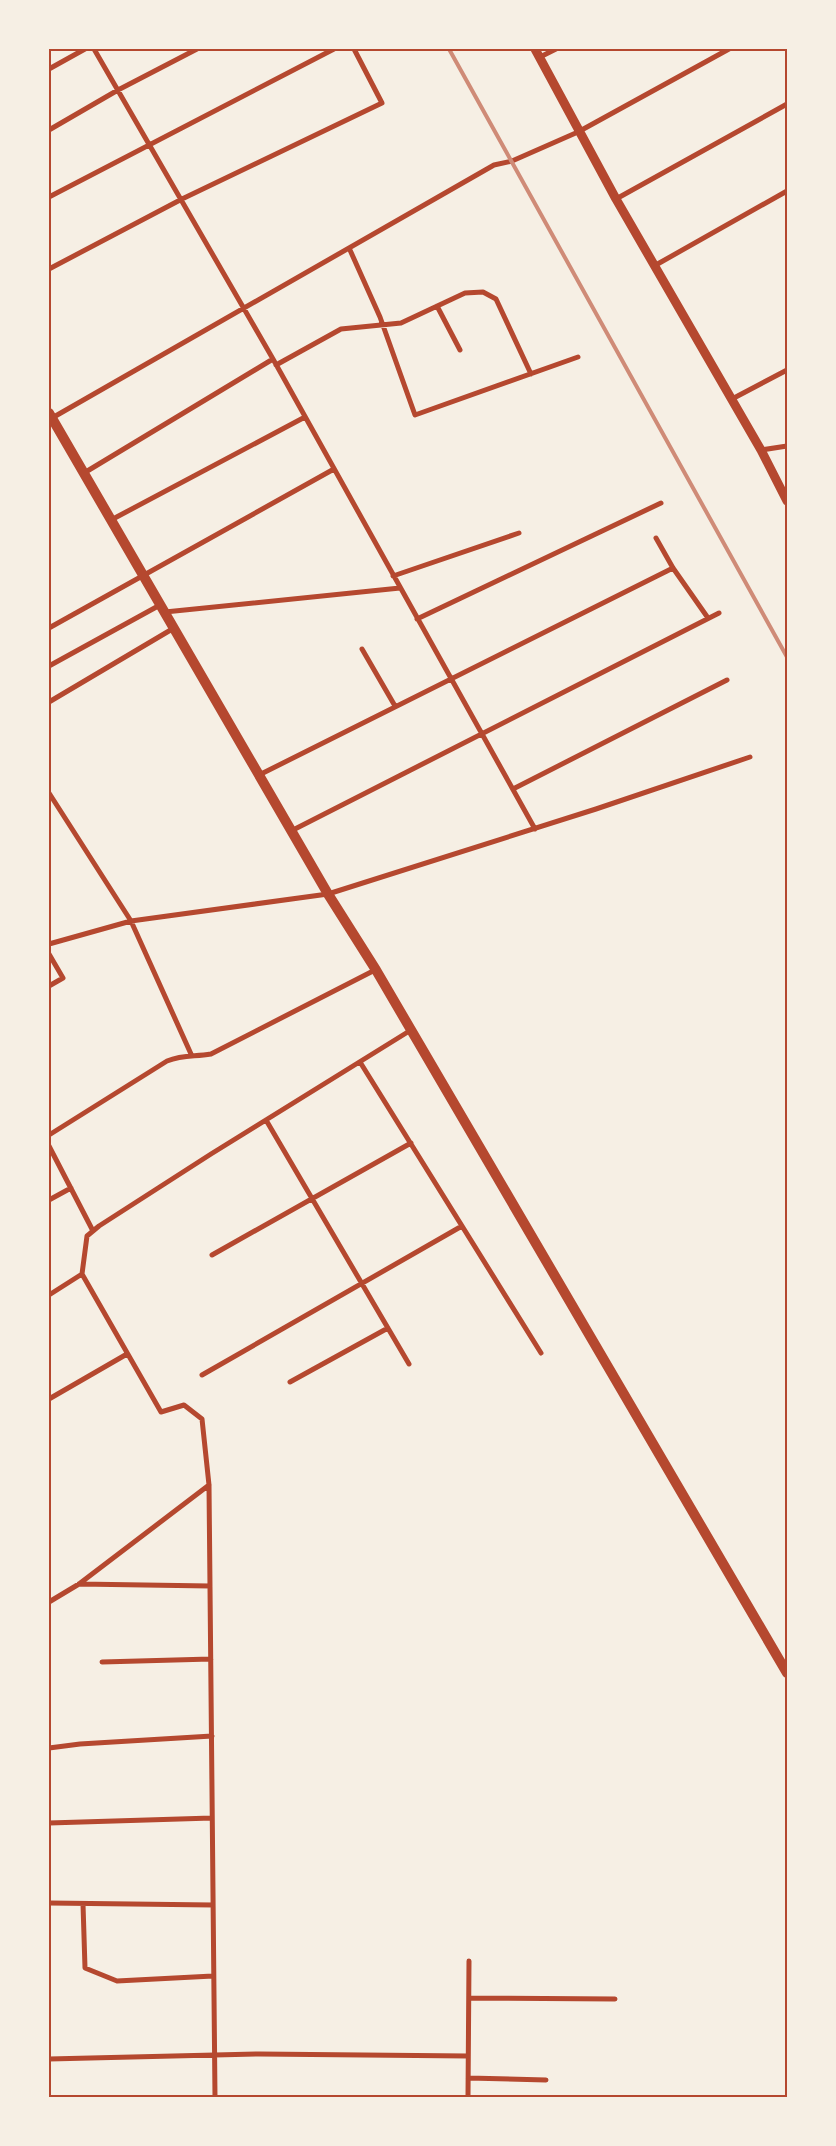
<svg xmlns="http://www.w3.org/2000/svg" width="836" height="2146" viewBox="0 0 836 2146" font-family="Poppins,sans-serif">
  <style>
    .lines { fill: none; stroke-linecap: round; stroke-linejoin: round }
    .minor { stroke: #b5482f; stroke-width: 5 }
    .tertiary { stroke: #b5482f; stroke-width: 9 }
    .secondary { stroke: #b5482f; stroke-width: 10 }
    .rail { stroke: #cf8b77; stroke-width: 4 }
    .neatline { fill: none; stroke: #b5482f; stroke-width: 2 }
  </style>
  <rect width="100%" height="100%" fill="#f6efe4"/>
  <g class="lines">
    <path class="minor" d="M94 49 273 359 535 829
      M540 57 556 49
      M49 69 85 49
      M49 130 118 90 197 49
      M49 197 334 49
      M616 199 787 104
      M350 250 380 317 415 415 578 357
      M654 266 787 191
      M49 269 182 199 382 103 354 49
      M437 306 460 350
      M276 365 341 329 401 323 465 293 483 292 496 299 531 374
      M732 399 787 370
      M52 418 494 165 512 161 578 132 729 49
      M761 450 787 446
      M84 473 273 359
      M111 520 305 417
      M656 538 673 568 708 618
      M393 576 519 533
      M165 612 400 588
      M417 619 661 503
      M49 628 334 469
      M362 649 395 706
      M49 666 160 605
      M49 702 174 628
      M259 775 673 568
      M513 789 727 680
      M49 793 131 921 191 1054
      M291 831 719 613
      M49 944 131 921 328 894 596 809 750 757
      M49 954 63 978 49 986
      M360 1062 541 1353
      M266 1120 409 1364
      M49 1135 167 1061C184 1054 194 1057 211 1054L375 970
      M49 1146 93 1231
      M49 1200 71 1188
      M212 1255 411 1143
      M49 1295 82 1274
      M202 1375 462 1226
      M290 1382 388 1328
      M49 1399 127 1354
      M79 1584 210 1586
      M49 1602 79 1584 209 1485
      M102 1662 211 1659
      M49 1748 80 1744 212 1736
      M49 1823 212 1818
      M49 1903 213 1905
      M83 1904 85 1968 117 1981 213 1976
      M469 1998 615 1999
      M49 2059 259 2054 468 2056
      M468 2078 546 2080
      M215 2097 209 1485 202 1419 184 1405 161 1412 82 1274 87 1236 99 1226 211 1154 411 1030
      M468 2097 469 1961"/>
    <path class="tertiary" d="M535 49 616 199 761 450 787 501"/>
    <path class="secondary" d="M49 413 328 894 376 970 787 1673"/>
    <path class="rail" d="M449 49 787 657"/>
  </g>
  <rect width="836" height="2146" fill="none" stroke="#f6efe4" stroke-width="100"/>
  <rect x="50" y="50" width="736" height="2046" class="neatline"/>
</svg>
